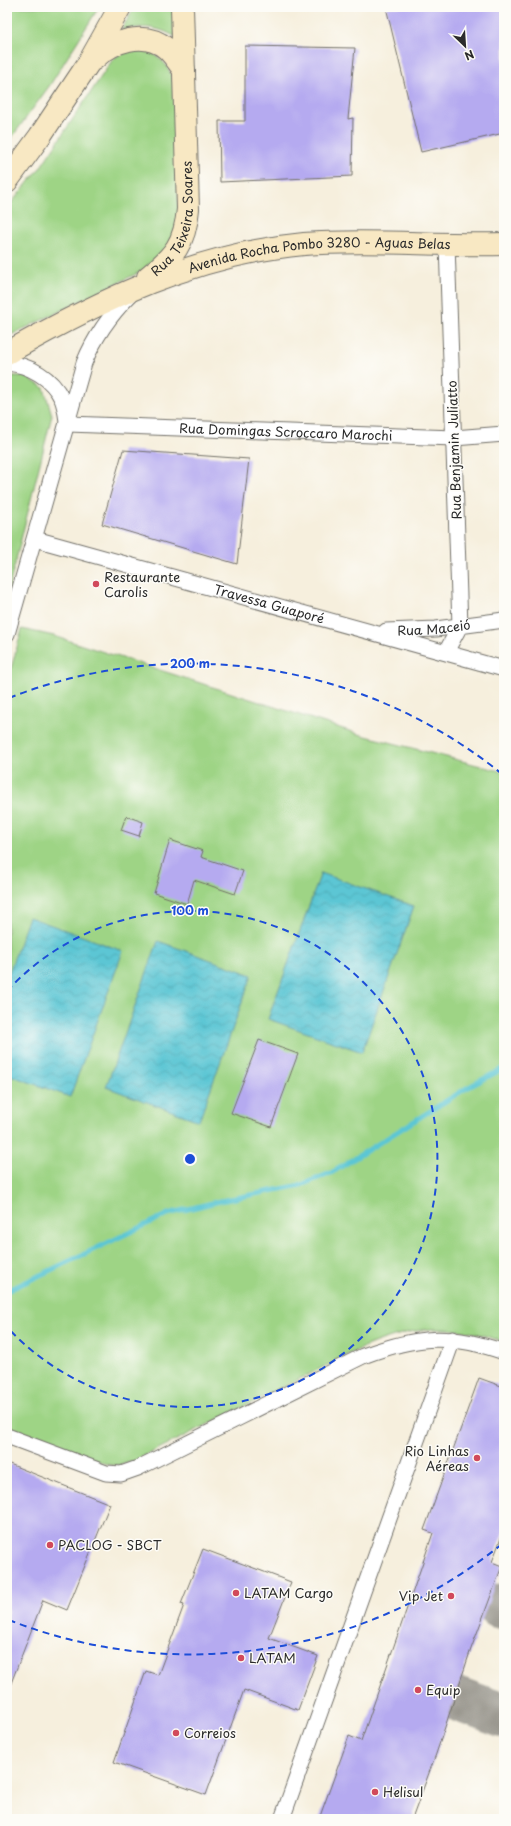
<svg xmlns="http://www.w3.org/2000/svg" width="511" height="1826" viewBox="0 0 511 1826" font-family="'Playpen Sans',sans-serif">
  <style>
    .grass { fill: #9ed485; stroke: #648058 }
    .water { fill: url(#water-waves); stroke: #437880 }
    .lines { fill: none; stroke-linecap: round; stroke-linejoin: round }
    .stream { stroke: #5bc6d4; stroke-width: 5 }
    .taxiway { stroke: #908d84; stroke-width: 45 }
    .building { fill: #b5aaf0 }
    .street-casing { stroke: #727069; stroke-width: 17 }
    .secondary-casing { stroke: #727069; stroke-width: 24 }
    .street { stroke: #fff; stroke-width: 15 }
    .secondary { stroke: #f8e8c3; stroke-width: 22 }
    .ring { fill: none; stroke: #1d4ed8; stroke-width: 2; stroke-dasharray: 7 5 }
    .poi-dot { fill: #d1495b; stroke: #fdfcf7; stroke-width: 1.5 }
    .labels { text-anchor: middle; stroke-width: 3; stroke-linejoin: round; paint-order: stroke }
    .street-label { font-size: 13px; fill: #2b2b2b; stroke: #fdfcf7 }
    .poi-label { font-size: 13px; fill: #2b2b2b; stroke: #fdfcf7; text-anchor: start }
    .centre { fill: #1d4ed8; stroke: #fdfcf7; stroke-width: 2 }
    .ring-label { font-size: 12px; text-anchor: middle; font-weight: bold; fill: #1d4ed8; stroke: #fdfcf7; stroke-width: 3; stroke-linejoin: round; paint-order: stroke }
  </style>
  <defs>
    <pattern id="water-waves" width="16" height="10" patternUnits="userSpaceOnUse"><rect width="16" height="10" fill="#5bc6d4"/><path d="M0 5q4-4 8 0t8 0" fill="none" stroke="#4faab6"/></pattern>
  </defs>
  <rect width="100%" height="100%" fill="#fdfcf7"/>
  <filter id="ink" filterUnits="userSpaceOnUse"><feTurbulence type="fractalNoise" baseFrequency=".025" numOctaves="2"/><feDisplacementMap in="SourceGraphic" scale="8" xChannelSelector="R" yChannelSelector="G"/><feConvolveMatrix kernelMatrix="1 2 1 2 8 2 1 2 1" color-interpolation-filters="sRGB"/></filter>
  <filter id="wash" filterUnits="userSpaceOnUse"><feTurbulence type="fractalNoise" baseFrequency=".012" numOctaves="4" result="noise"/><feDisplacementMap in="SourceGraphic" scale="16" xChannelSelector="R" yChannelSelector="G"/><feGaussianBlur stdDeviation="0.9" result="paint"/><feColorMatrix in="noise" values="0 0 0 0 0 0 0 0 0 0 0 0 0 0 0 0 0 1.4 0 .05"/><feComposite in="paint" operator="in"/></filter>
  <g filter="url(#wash)">
    <rect width="100%" height="100%" fill="#f6efdd"/>
    <path class="grass" d="M7 7H99L50 85 7 144Z
      M135 7H176V37C156 26 144 26 121 30Z
      M143 49C163 57 170 67 175 87L180 235 142 271 7 337V208L40 168 113 59 124 51Z
      M7 376H25L44 388 52 415 7 596Z
      M22 629 54 636 362 735 504 772V1342C451 1323 418 1325 366 1346L136 1460 121 1465H109L7 1426V683Z"/>
    <path class="water" d="M321 873 414 906 362 1052 268 1019Z
      M29 917 123 951 70 1097 7 1074V978Z
      M158 941 252 975 199 1121 106 1087Z"/>
    <g class="lines">
      <path class="stream" d="M7 1291 168 1214 220 1201 301 1185 333 1172 465 1089 504 1068"/>
      <path class="taxiway" d="M499 1606 504 1607
        M460 1700 504 1716"/>
    </g>
    <g id="blocks">
      <path class="building" d="M386 7H504V133L421 152Z
        M245 46 355 48 348 119 353 118 352 176 220 182 219 121H245Z
        M123 450 249 459 237 564 102 524Z
        M126 816 143 822 139 836 121 830Z
        M170 840 203 851 201 857 243 871 235 894 194 880 187 904 154 893Z
        M259 1040 298 1054 271 1127 231 1113Z
        M479 1378 504 1387V1530L492 1562 502 1566 471 1649 436 1754 412 1819H319L349 1736 361 1741 433 1533 424 1530Z
        M7 1463 110 1504 67 1610 43 1600 8 1691Z
        M203 1549 291 1582 269 1638 318 1656 298 1710 244 1690 206 1795 114 1762 146 1671 158 1675 184 1605 181 1604Z"/>
    </g>
  </g>
  <g filter="url(#ink)">
    <use href="#blocks" fill-opacity="0" stroke="#727069" stroke-width="1"/>
    <g class="lines">
      <g class="street-casing">
        <g id="street">
          <path d="M7 363C30 365 52 378 62 399 65 406 66 414 67 421"/>
          <path id="s1" d="M68 424 454 438 504 434"/>
          <path id="s2" d="M35 539 504 669"/>
          <path id="s3" d="M386 631 436 629 504 620"/>
          <path d="M7 634 84 363C95 336 109 316 130 295"/>
          <path d="M446 652 460 626 447 244"/>
          <path d="M7 1436 106 1473 121 1474 138 1468 363 1356C417 1336 449 1333 504 1352"/>
          <path d="M282 1819 453 1339"/>
        </g>
      </g>
      <g class="secondary-casing">
        <g id="secondary">
          <path d="M94 59C112 41 144 30 166 48 173 54 178 62 184 70"/>
          <path d="M7 181 40 136 88 64 120 7"/>
          <path id="s4" d="M148 277C174 256 185 244 188 209L182 7"/>
          <path id="s5" d="M7 353C100 300 196 254 304 244 370 239 437 246 504 244"/>
        </g>
      </g>
      <use href="#street" class="street"/>
      <use href="#secondary" class="secondary"/>
    </g>
  </g>
  <g class="ring">
    <path d="M7 991A248 248 0 1 1 7 1327"/>
    <path d="M502 1544A495 495 0 0 1 9 1620M9 698A495 495 0 0 1 502 774"/>
  </g>
  <g class="poi-dot">
    <circle cx="96" cy="584" r="4"/>
    <circle cx="477" cy="1458" r="4"/>
    <circle cx="50" cy="1545" r="4"/>
    <circle cx="236" cy="1593" r="4"/>
    <circle cx="451" cy="1596" r="4"/>
    <circle cx="241" cy="1658" r="4"/>
    <circle cx="418" cy="1690" r="4"/>
    <circle cx="176" cy="1733" r="4"/>
    <circle cx="375" cy="1792" r="4"/>
  </g>
  <g class="labels">
    <g class="street-label">
      <text dy="5" stroke="none"><textPath href="#s4" startOffset="68">Rua Teixeira Soares</textPath></text>
      <text dy="5" stroke="none"><textPath href="#s5" startOffset="333">Avenida Rocha Pombo 3280 - Aguas Belas</textPath></text>
      <text dy="5" stroke="none"><textPath href="#s1" startOffset="218">Rua Domingas Scroccaro Marochi</textPath></text>
      <text transform="translate(454 450) rotate(-92)" y="5">Rua Benjamin Juliatto</text>
      <text dy="5" stroke="none"><textPath href="#s2" startOffset="243">Travessa Guaporé</textPath></text>
      <text dy="5" stroke="none"><textPath href="#s3" startOffset="48">Rua Maceió</textPath></text>
    </g>
    <g class="poi-label">
      <text x="104" y="582">Restaurante<tspan x="104" dy="15">Carolis</tspan></text>
      <text x="469" y="1456" text-anchor="end">Rio Linhas<tspan x="469" dy="15">Aéreas</tspan></text>
      <text x="58" y="1550">PACLOG - SBCT</text>
      <text x="244" y="1598">LATAM Cargo</text>
      <text x="443" y="1601" text-anchor="end">Vip Jet</text>
      <text x="249" y="1663">LATAM</text>
      <text x="426" y="1695">Equip</text>
      <text x="184" y="1738">Correios</text>
      <text x="383" y="1797">Helisul</text>
    </g>
  </g>
  <circle cx="190" cy="1159" r="6" class="centre"/>
  <g class="ring-label">
    <text x="190" y="668">200 m</text>
    <text x="190" y="915">100 m</text>
  </g>
  <rect width="511" height="1826" fill="none" stroke="#fdfcf7" stroke-width="24"/>
  <g transform="translate(465 46) rotate(155)" stroke="#fdfcf7" stroke-width="3" paint-order="stroke">
  <path d="M0-3L7 15L0 10L-7 15Z" fill="#2b2b2b"/>
  <text y="-6" font-size="11" font-weight="bold" text-anchor="middle" fill="#2b2b2b">N</text>
  </g>
</svg>
